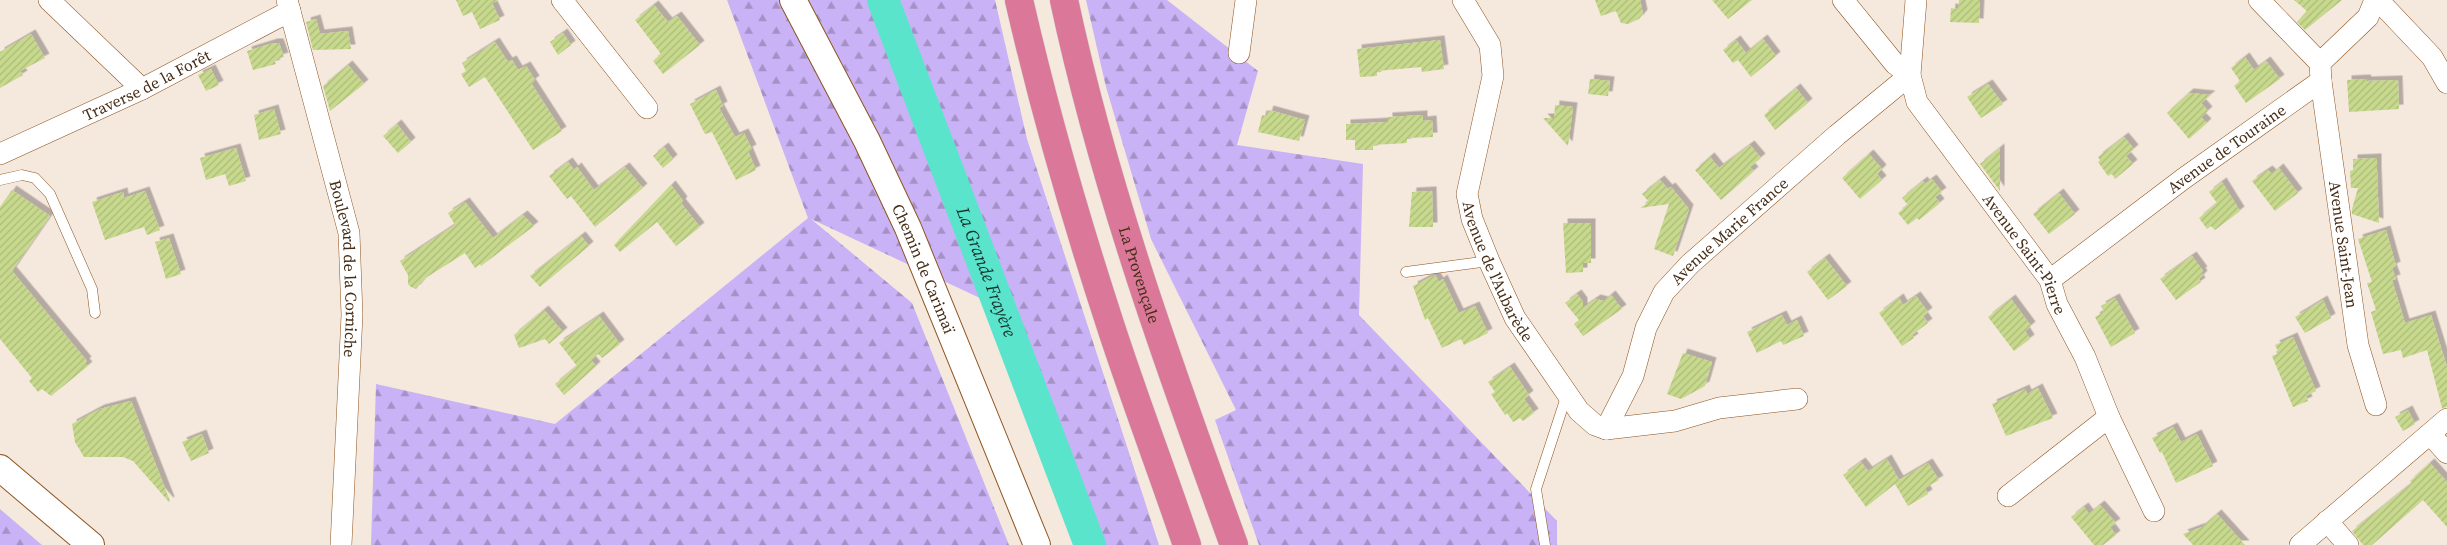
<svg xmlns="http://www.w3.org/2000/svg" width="2447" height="545" viewBox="0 0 2447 545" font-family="'Source Serif 4',serif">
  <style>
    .forest { fill: url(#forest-firs) }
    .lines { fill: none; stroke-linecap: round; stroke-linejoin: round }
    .river { stroke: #5be4cc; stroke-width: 32 }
    .building { fill: url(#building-hatch); filter: url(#shadow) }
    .service-casing { stroke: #8e541f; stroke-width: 11 }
    .minor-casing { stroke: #8e541f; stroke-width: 22 }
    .tertiary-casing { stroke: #8e541f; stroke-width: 28 }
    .motorway-casing { stroke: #cfc8c3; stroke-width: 29 }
    .service { stroke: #fff; stroke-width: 10 }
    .minor { stroke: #fff; stroke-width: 21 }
    .tertiary { stroke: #fff; stroke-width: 26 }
    .motorway { stroke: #db7799; stroke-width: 28 }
    .labels { text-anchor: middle; stroke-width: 5; stroke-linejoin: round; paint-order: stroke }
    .street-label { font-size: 16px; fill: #462d17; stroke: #f5e8dd }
    .water-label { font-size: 18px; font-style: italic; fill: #14312c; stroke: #f5e8dd }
  </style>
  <defs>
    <pattern id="forest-firs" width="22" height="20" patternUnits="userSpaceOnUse" patternTransform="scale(1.25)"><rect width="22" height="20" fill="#c9b2f6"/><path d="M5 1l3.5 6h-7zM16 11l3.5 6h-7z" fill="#a591c6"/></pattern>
    <pattern id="building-hatch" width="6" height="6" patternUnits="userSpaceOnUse" patternTransform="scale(1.25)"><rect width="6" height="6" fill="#c7d98d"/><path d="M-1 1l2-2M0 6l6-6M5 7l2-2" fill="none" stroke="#acbb79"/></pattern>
    <filter id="shadow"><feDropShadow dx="4.5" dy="-4.5" stdDeviation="0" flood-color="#0004"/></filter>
  </defs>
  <rect width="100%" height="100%" fill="#f5e8dd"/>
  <path class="forest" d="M727 0H995L1027 139 1159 545H1101L1012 313 811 219 912 303 1009 545H371L376 384 555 424 808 218Z
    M1086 0H1167L1258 71 1237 145 1363 164 1359 315 1557 521V545H1259L1215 420 1236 410 1151 239 1106 87Z
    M0 509 42 545H0Z"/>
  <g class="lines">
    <path class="river" id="s1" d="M883 0 1090 545"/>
  </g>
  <path class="building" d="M456 0H499L492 3 500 20 480 29 472 12 463 16Z
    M1595 0H1640L1643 14 1639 19 1628 24 1621 23 1616 11 1601 16Z
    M1712 0H1752L1728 19Z
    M1959 0H1980L1979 23 1950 22 1951 8 1958 9Z
    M2294 0H2342L2305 30 2297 22 2307 11Z
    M654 5 668 22 677 16 700 45 663 74 653 61 661 54 635 20Z
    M316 19 320 34 348 31 351 49 313 50 306 22Z
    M563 33 571 45 558 55 550 42Z
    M31 34 45 58 20 71 23 75 0 88V52Z
    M1763 39 1776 56 1751 77 1738 60 1733 63 1723 50 1736 40 1746 53Z
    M1440 40 1444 69 1422 72 1421 67 1377 71V76L1360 77 1357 49Z
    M495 42 508 62 512 60 518 70 526 66 535 80 531 83 562 131 533 150 485 77 469 87 461 74 466 71 462 63Z
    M273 43H279L284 57 274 60 276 64 253 70 247 51Z
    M2245 57 2254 70 2266 61 2280 79 2246 103 2234 86 2240 81 2231 68Z
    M348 65 364 84 330 111 323 86Z
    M211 69 219 85 206 91 198 75Z
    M1590 79 1610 81 1608 96 1588 94Z
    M2366 79 2367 81 2398 80 2399 109 2349 112 2347 80Z
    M1988 84 2003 104 1981 118 1967 97Z
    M1796 88 1808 103 1775 130 1764 115Z
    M716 90 723 106 719 108 735 137 744 133 752 149 748 151 756 170 736 180 712 132 705 134 690 104Z
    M2189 93 2211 95 2201 103 2208 111 2201 117 2207 123 2189 139 2167 113Z
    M1555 105 1573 107 1568 146 1543 118H1554Z
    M274 109 281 134 259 140 254 115Z
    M1269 110 1305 120 1299 141 1258 132 1262 115 1267 116Z
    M1423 115V121L1432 120 1433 137 1407 138V143L1373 145V150H1355V140H1346V124L1388 122V117Z
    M397 124 411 142 398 153 383 136Z
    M2124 137 2134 149 2126 156 2133 164 2115 179 2112 174 2108 176 2098 162 2100 160 2098 157Z
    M1750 145 1761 158 1750 167 1754 171 1721 200 1695 170 1710 157 1719 168Z
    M664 147 673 159 663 168 653 156Z
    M236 148 246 181 229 186 225 174 206 180 200 158Z
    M2000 148V191L1980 164Z
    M1869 154 1882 169 1877 174 1882 180 1860 199 1842 178Z
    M2377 158V170L2379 223 2352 214V209L2358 188H2351L2350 171 2353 170V159Z
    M568 162 574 170 577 167 594 190 625 167 643 188 595 227 571 196 567 199 549 176Z
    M2279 168 2298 193 2275 211 2252 181 2268 170 2272 174Z
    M1932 179 1942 192 1935 197 1940 203 1919 220 1917 218 1908 225 1898 213 1908 205 1902 198 1923 181 1925 184Z
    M1660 180 1668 189 1671 187 1689 209 1673 256 1654 249 1669 204 1640 208 1649 202 1642 194Z
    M2222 182 2240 211 2215 230 2211 226 2207 229 2199 218 2217 203 2209 192Z
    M671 185 683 201 681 203 700 227 676 246 657 222 620 252 614 245Z
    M12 190 50 216 12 271 87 361 85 363 88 366 51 396 42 389 38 392 29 381 32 378 0 339V207Z
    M145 191 160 230 147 235 144 227 105 240 92 202 123 192 124 198Z
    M1432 191 1433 227H1409L1412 192Z
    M2059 193 2075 214 2049 234 2033 214Z
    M465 202 493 238 523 215 534 226 481 266 480 264 475 268 465 253 424 279 416 289 411 287 408 284V275L400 261 455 225 448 213Z
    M1563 223H1591V263H1583V272L1566 273Z
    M2386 230 2396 266 2392 268 2396 279 2392 280 2405 323 2431 315 2447 367V407L2442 408 2427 350 2403 358 2401 350 2383 354 2371 312 2376 310 2367 283 2372 282 2358 239Z
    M581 236 589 246 540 287 530 276Z
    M169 238 181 274 166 279 155 242Z
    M2192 256 2203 271 2201 272 2203 275 2199 279 2201 282 2176 300 2160 279Z
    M1825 258 1847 286 1828 300 1807 272Z
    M1435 275 1439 282 1443 279 1459 313 1475 306 1488 333 1464 345 1461 339 1442 348 1428 318 1425 320 1413 286Z
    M1577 294 1583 302V308L1596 299 1604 301 1611 295 1622 309 1583 336 1574 324 1579 320 1565 303Z
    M1916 296 1928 312 1923 316 1928 323 1912 335 1914 338 1902 346 1879 313 1899 298 1903 305Z
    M2115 298 2135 333 2111 347 2095 317 2104 312 2101 306Z
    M2011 299 2031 326 2025 331 2030 339 2014 351 1988 317Z
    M2323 300 2331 318 2305 333 2295 317Z
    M544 310 563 332 549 344 545 339 519 348 514 335Z
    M1782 315 1787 325 1797 320 1804 336 1783 345 1781 341 1757 353 1747 332Z
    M599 316 620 344 602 358 598 354 591 360 596 366 564 395 555 384 577 366 559 343Z
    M2293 337 2316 391 2306 396 2308 401 2293 407 2272 356 2279 353 2275 345Z
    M1683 353 1712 362 1705 386 1681 399 1667 394Z
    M1510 367 1529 395 1524 399 1534 413 1523 421 1520 418 1513 422 1507 413 1505 415 1491 394 1495 392 1488 382Z
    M2038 388 2053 418 2006 436 1992 404 2025 389 2027 394Z
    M131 401 170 501 169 502 133 461 123 457H84L75 442 72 424 100 409Z
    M2408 410 2415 424 2403 431 2395 417Z
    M2173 427 2181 442 2197 434 2213 466 2176 483 2162 452 2160 453 2152 438Z
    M202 434 209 453 191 461 182 442Z
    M1887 459 1899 480 1928 463 1939 480 1925 488 1928 494 1908 506 1895 484 1866 507 1843 475 1861 462 1868 471Z
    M2430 463 2447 482V527L2423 500 2372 545H2363L2352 531 2412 483 2410 481Z
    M2100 505 2116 523 2110 527 2116 535 2103 545H2094L2071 517 2084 507 2089 514Z
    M2217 514 2245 545H2193L2183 534 2202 527Z"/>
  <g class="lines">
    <g class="service-casing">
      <path id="service" d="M0 180 22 175 35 178 50 194 92 289 95 313
        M1406 272 1489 261
        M1545 545 1536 489 1567 394"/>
    </g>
    <g class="minor-casing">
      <g id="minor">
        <path d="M49 0 142 89"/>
        <path id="s2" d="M287 0 349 233 352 315 341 545"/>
        <path d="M562 0 647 108"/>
        <path id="s3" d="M1463 0 1490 45 1493 76 1467 194 1472 219 1489 261 1515 318 1579 411 1595 425 1606 429 1675 421 1719 408 1797 399"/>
        <path id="s4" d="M1916 0 1910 75 1917 102 2050 280 2057 304 2085 357 2109 417 2154 511"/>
        <path d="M2259 0 2320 63"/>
        <path d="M2378 0 2432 57 2447 83"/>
        <path d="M1239 53 1246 0"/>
        <path id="s5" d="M2321 81 2358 345 2376 405"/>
        <path id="s6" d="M0 154 142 89 290 11"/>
        <path id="s7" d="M2050 280 2183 179 2321 81 2320 63 2368 17 2375 0"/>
        <path id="s8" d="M1606 429 1633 376 1646 328 1664 292 1690 264 1837 135 1910 75 1895 64 1843 0"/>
        <path d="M2430 434 2447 453"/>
        <path d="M2008 496 2109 417"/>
        <path d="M2327 521 2348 545"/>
        <path d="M2300 545 2447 419"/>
      </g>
    </g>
    <g class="tertiary-casing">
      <g id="tertiary">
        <path id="s9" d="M793 0 867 141 908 228 1037 545"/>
        <path d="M0 468 91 545"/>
      </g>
    </g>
    <g class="motorway-casing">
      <g id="motorway">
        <path d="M1019 0C1044 109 1075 217 1110 324 1134 398 1162 471 1187 545"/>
        <path id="s10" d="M1064 0C1104 187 1169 366 1234 545"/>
      </g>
    </g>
    <use href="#service" class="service"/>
    <use href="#minor" class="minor"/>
    <use href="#tertiary" class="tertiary"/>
    <use href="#motorway" class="motorway"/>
  </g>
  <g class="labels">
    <g class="street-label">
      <text dy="6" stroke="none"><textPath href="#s6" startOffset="162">Traverse de la Forêt</textPath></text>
      <text dy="6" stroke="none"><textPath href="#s7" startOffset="220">Avenue de Touraine</textPath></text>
      <text dy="6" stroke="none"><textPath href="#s8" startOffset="239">Avenue Marie France</textPath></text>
      <text dy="6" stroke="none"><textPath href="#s5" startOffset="165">Avenue Saint-Jean</textPath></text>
      <text dy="6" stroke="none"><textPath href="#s4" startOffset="290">Avenue Saint-Pierre</textPath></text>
      <text dy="6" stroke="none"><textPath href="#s9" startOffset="299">Chemin de Carimaï</textPath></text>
      <text dy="6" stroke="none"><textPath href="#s2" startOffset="276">Boulevard de la Corniche</textPath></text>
      <text dy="6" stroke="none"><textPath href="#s3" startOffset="288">Avenue de l'Aubarède</textPath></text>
      <text dy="6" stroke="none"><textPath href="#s10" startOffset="285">La Provençale</textPath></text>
    </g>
    <g class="water-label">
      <text dy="6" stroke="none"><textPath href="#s1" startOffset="291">La Grande Frayère</textPath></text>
    </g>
  </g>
</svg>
